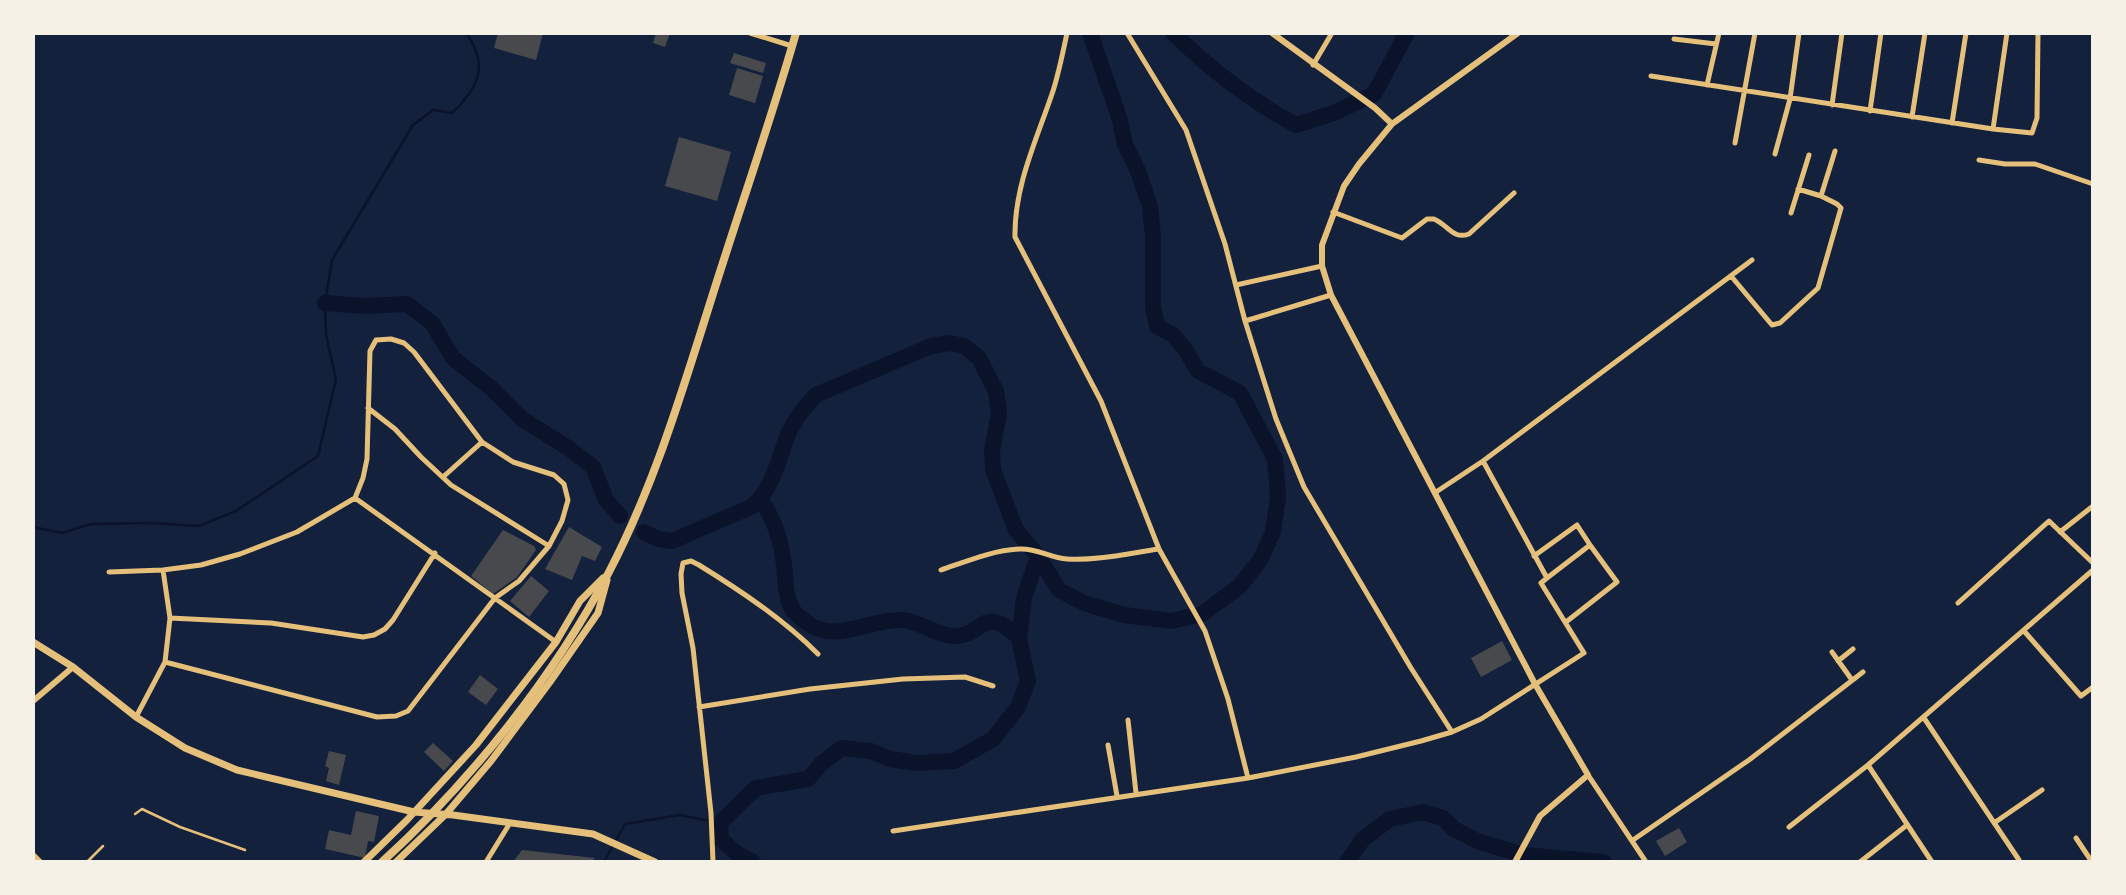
<svg xmlns="http://www.w3.org/2000/svg" width="2126" height="895" viewBox="0 0 2126 895" font-family="'Fira Sans',sans-serif">
  <style>
    .lines { fill: none; stroke-linecap: round; stroke-linejoin: round }
    .stream { stroke: #0b132b; stroke-width: 2.5 }
    .river { stroke: #0b132b; stroke-width: 16 }
    .building { fill: #48494c }
    .service { stroke: #e5c07b; stroke-width: 2.5 }
    .minor { stroke: #e5c07b; stroke-width: 5 }
    .tertiary { stroke: #e5c07b; stroke-width: 6 }
    .secondary { stroke: #e5c07b; stroke-width: 7 }
    .trunk { stroke: #e5c07b; stroke-width: 8 }
  </style>
  <rect width="100%" height="100%" fill="#14213d"/>
  <g class="lines">
    <path class="stream" d="M33 527 62 533 91 524 152 523 199 526 236 511 318 456 336 379 326 335 325 303 332 260 413 125 433 110 452 113C478 88 490 66 466 33
      M604 862 625 824 680 815 720 823"/>
    <path class="river" d="M1173 33C1210 69 1251 101 1296 125L1334 113 1374 94 1407 33
      M325 303 364 306 407 304 432 323 453 358 492 389 522 419 567 447 593 467 606 500 620 516
      M760 499C773 517 780 535 783 558 786 574 784 596 793 610 795 614 801 618 805 621 834 646 870 618 902 620 920 621 935 635 953 636 984 638 981 601 1019 638
      M644 532 658 539 672 541 751 507C773 491 779 456 789 432 796 418 805 406 816 395L931 346 950 343 964 346 979 358 996 391 999 413 992 451 993 470 1016 530 1038 556
      M753 862 736 853 721 839 720 823 756 788 808 779 822 763 842 748 871 751 890 759 917 763 954 761 993 739 1018 707 1028 681 1019 638 1024 598 1038 556 1059 590 1084 603 1124 615 1171 621 1202 614 1240 586 1260 560 1273 532 1278 497 1275 459 1240 393 1198 371 1185 349 1173 335 1157 326 1153 307V236L1150 206 1138 171 1125 144 1120 120 1090 33
      M1347 862 1363 839 1390 819 1423 812 1443 818 1454 829 1477 841 1524 855 1604 862"/>
  </g>
  <path class="building" d="M498 33H543L536 60 494 48Z
    M656 33H670L665 47 653 43Z
    M734 53 766 63 763 73 730 63Z
    M737 68 763 76 755 103 729 95Z
    M679 137 731 152 717 201 665 186Z
    M569 527 602 547 595 561 582 556 572 580 545 569Z
    M503 530 534 546 536 550 517 577 493 594 471 576Z
    M531 576 549 591 529 617 510 601Z
    M1502 641 1512 660 1481 677 1471 658Z
    M480 675 498 689 486 705 468 692Z
    M433 743 453 761 444 771 424 752Z
    M329 751 346 755 339 785 326 781 329 768 325 766Z
    M356 811 379 816 374 842 368 841 365 858 325 849 329 830 351 835Z
    M1679 828 1687 842 1665 856 1656 841Z
    M522 850 595 858 591 862H513Z"/>
  <g class="lines">
    <path class="service" d="M135 814 142 809 180 827 245 850
      M87 862 103 846"/>
    <path class="minor" d="M750 33 792 46
      M1067 33C1063 52 1059 72 1053 91 1037 139 1014 186 1015 237L1101 401 1159 549 1205 631 1228 699 1248 778
      M1127 33 1186 130 1225 244 1245 321 1276 419 1304 487 1411 668 1452 732
      M1674 39 1716 44
      M1313 65 1332 33
      M1651 76 1993 129 2032 133 2037 118 2038 33
      M1707 85 1719 33
      M1832 105 1842 33
      M1870 111 1881 33
      M1912 117 1925 33
      M1952 123 1966 33
      M1993 129 2007 33
      M1735 143 1755 33
      M1775 154 1790 99 1799 33
      M1979 160 2005 164H2035L2093 184
      M1798 189 1821 196
      M1333 212 1402 238 1427 219H1434C1448 225 1453 240 1469 234L1514 193
      M1791 213 1809 155
      M1731 276 1772 325 1780 323 1818 288 1841 208 1837 204 1821 196 1835 151
      M1236 285 1322 266
      M1245 321 1331 295
      M368 408 395 429 421 457 451 485 549 546
      M1483 461 1547 578 1590 545 1577 525 1534 556
      M443 477 482 442
      M1436 492 1483 461 1752 260
      M355 498 556 642
      M2060 532 2093 506
      M941 570C965 562 993 550 1020 549 1037 548 1050 558 1067 559 1097 561 1130 553 1159 549
      M109 572 163 570 201 565 240 554 297 532 355 498 363 478 367 459 370 351 376 340 391 339 404 343 414 352 482 442 513 462 554 475 564 484 568 500 562 521 549 546 519 581 495 598 408 711 396 716 377 717 165 662
      M1958 603 2049 521 2093 563
      M170 618 271 623 363 637 374 635 385 629 393 620 435 553
      M1566 622 1617 582 1590 545
      M2024 631 2081 696 2093 687
      M1832 652 1852 680
      M1838 661 1853 649
      M699 707 810 689 903 679 965 677 993 686
      M136 717 165 662 170 618 163 570
      M1924 718 2019 860 2017 862
      M1128 720 1136 793
      M1108 745 1117 796
      M1868 765 1932 862
      M1588 775 1646 862
      M1994 823 2042 790
      M1789 827 1868 765 2093 570
      M893 831 1248 778 1356 757 1421 741 1452 732 1481 719 1584 653 1541 583 1547 578
      M2076 838 2092 862
      M1633 840 1749 760 1863 672
      M486 862 510 823
      M713 862 711 813 693 648 682 593 681 574 683 563 691 561 699 565C741 591 783 619 818 654
      M1860 862 1907 825"/>
    <path class="tertiary" d="M1272 33 1375 108 1392 124
      M33 701 73 667
      M33 855 40 862
      M1515 862 1540 816 1588 775 1535 684 1331 295 1322 266V245L1344 186 1359 164 1392 124 1518 33"/>
    <path class="secondary" d="M33 642 73 667 136 717 185 748 237 770 414 812 453 815 593 834 655 862
      M364 862 407 820 476 745 556 642 580 601 603 578
      M396 862 446 814 491 761 550 682 598 613 607 580"/>
    <path class="trunk" d="M382 862C471 781 553 678 609 572 654 486 682 392 711 300 739 211 770 123 796 33"/>
  </g>
  <rect width="2126" height="895" fill="none" stroke="#f6f1e7" stroke-width="70"/>
</svg>
